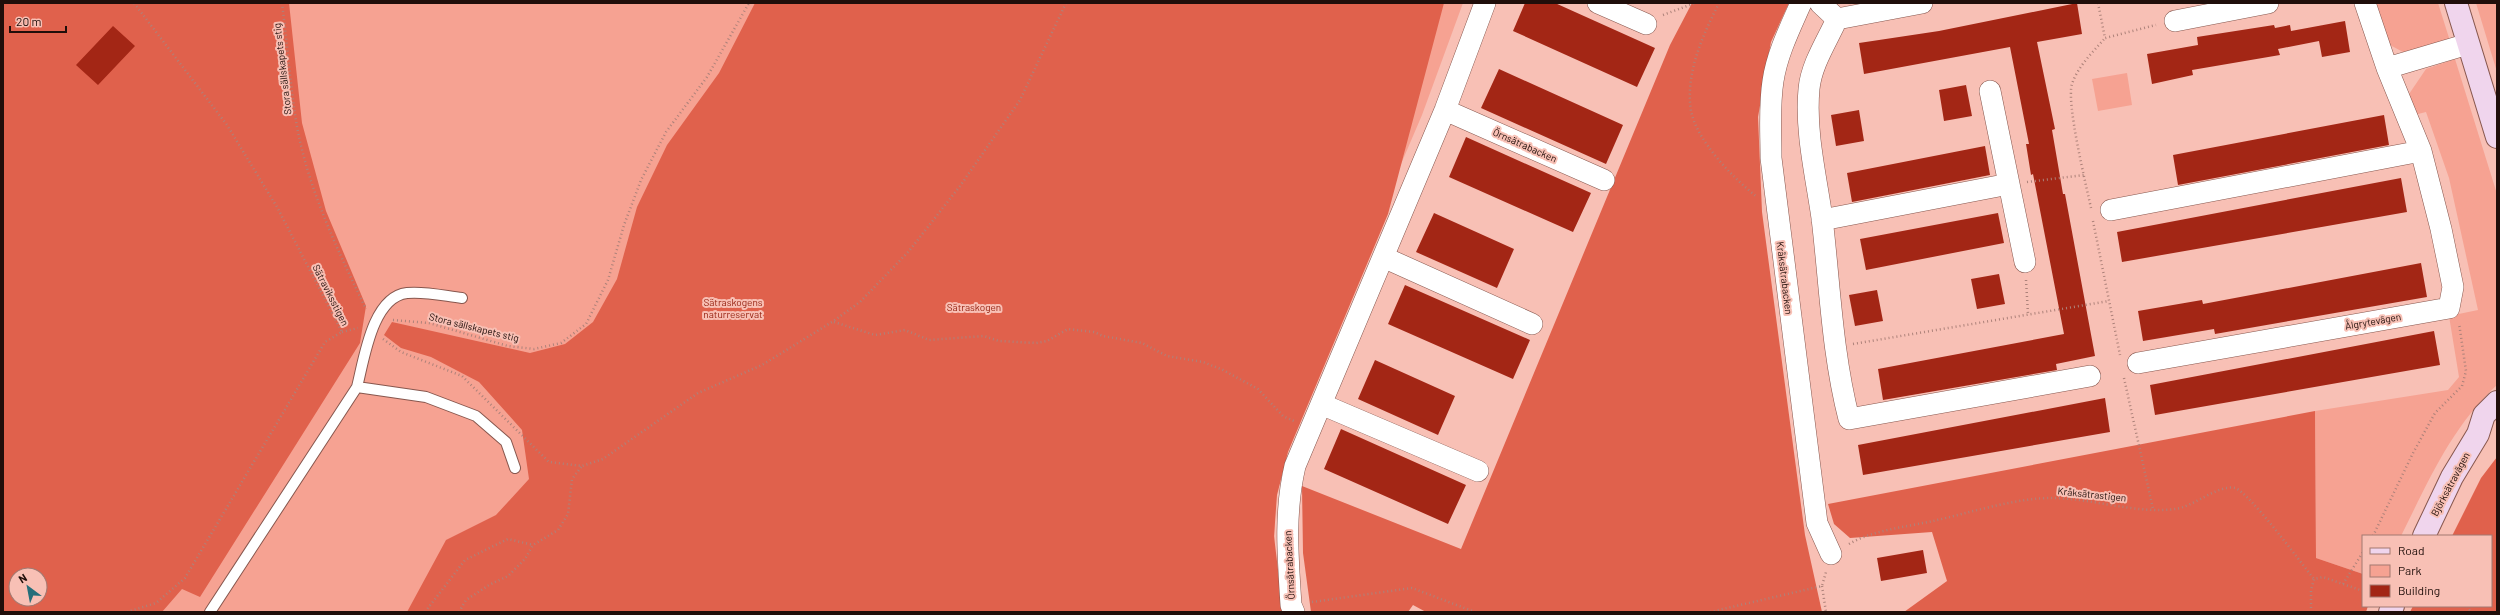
<svg xmlns="http://www.w3.org/2000/svg" width="2500" height="615" viewBox="0 0 2500 615" font-family="Barlow,sans-serif">
  <style>
    .green { fill: #f6a292; fill-rule: evenodd }
    .forest { fill: #e0614c; fill-rule: evenodd }
    .building { fill: #a32615 }
    .lines { fill: none; stroke-linecap: round; stroke-linejoin: round }
    .lane-casing { stroke: #87574e; stroke-width: 12 }
    .street-casing { stroke: #87574e; stroke-width: 22 }
    .secondary-casing { stroke: #87574e; stroke-width: 24 }
    .path { stroke: #ad827a; stroke-width: 2.5; stroke-dasharray: 1 3; stroke-linecap: butt }
    .lane { stroke: #fff; stroke-width: 10 }
    .street { stroke: #fff; stroke-width: 21 }
    .secondary { stroke: #f0d5ed; stroke-width: 22 }
    .labels { text-anchor: middle; stroke-width: 4; stroke-linejoin: round; paint-order: stroke }
    .street-label { font-size: 10px; fill: #200e0a; stroke: #f8c0b5 }
    .park-label { font-size: 10px; fill: #941f0e; stroke: #f8c0b5 }
  </style>
  <rect width="100%" height="100%" fill="#f8c0b5"/>
  <path class="green" d="M3 3H1463L1422 115 1277 454 1272 612H3ZM16 575H40V599H16Z
    M2375 3H2438L2450 41 2403 52 2390 45Z
    M2476 3H2497V72Z
    M2455 59 2497 194V385C2452 426 2428 482 2401 536H2363V574L2316 558 2315 411 2448 390 2459 377 2449 316 2478 310 2449 178 2426 112 2414 115 2407 97 2426 69Z
    M2127 73 2132 105 2098 111 2092 79Z"/>
  <path class="forest" d="M3 3H289L302 123 326 211 366 306 360 343 200 597 182 589 162 612H3ZM16 575H40V599H16Z
    M755 3H1444L1388 214 1288 452 1277 495 1274 536 1283 612H407L446 540 496 515 529 479 522 430 479 382 431 357 401 348 384 335 392 322 530 353 565 344 593 322 617 279 637 207 667 145 719 73Z
    M1692 3H1789L1771 42 1758 117 1762 212 1805 535 1822 612H1426L1413 605 1408 612H1311L1303 553 1302 486 1461 549 1670 45Z
    M2315 411 2316 558 2363 574V606H2368L2366 612H1904L1947 581 1932 532 1850 538 1834 524 1828 504Z
    M2497 457V612H2410L2413 606H2491V536H2452L2481 478Z"/>
  <path class="building" d="M1525 3H1555L1655 48 1637 87 1513 31Z
    M2077 3 2082 34 2037 42 2055 129 2052 130 2063 194H2065L2095 356 2056 364 2057 370 1883 400 1878 369 2064 334 2033 174 2031 175 2026 144H2029L2010 47 1864 74 1859 43 1939 31Z
    M2345 21 2350 52 2322 57 2319 41 2278 49 2280 55 2192 70 2193 75 2152 84 2147 54 2198 45 2197 37 2274 25 2275 28 2290 25 2291 31Z
    M113 26 135 46 98 85 76 65Z
    M1499 69 1623 125 1606 164 1481 108Z
    M1966 85 1972 116 1944 121 1939 90Z
    M1859 110 1864 141 1836 146 1831 115Z
    M2384 115 2389 145 2178 185 2173 155Z
    M1466 137 1591 193 1573 232 1449 177Z
    M1985 146 1990 175 1852 202 1847 173Z
    M2401 178 2407 212 2122 262 2117 232Z
    M1434 213 1514 249 1497 288 1416 252Z
    M1998 213 2004 243 1866 270 1860 239Z
    M2421 263 2427 297 2215 334 2214 329 2143 341 2138 311 2202 300 2203 304Z
    M1999 274 2005 304 1977 309 1971 279Z
    M1405 285 1530 340 1513 379 1388 324Z
    M1877 290 1883 321 1855 326 1849 295Z
    M2434 331 2440 365 2155 415 2150 385Z
    M1375 360 1455 396 1438 435 1358 399Z
    M2105 398 2110 432 1863 475 1858 445Z
    M1341 429 1466 485 1448 524 1324 469Z
    M1923 550 1927 573 1881 581 1877 558Z"/>
  <g class="lines">
    <g class="lane-casing">
      <path id="lane" d="M357 387C364 360 372 297 407 293 424 291 445 296 462 298
        M210 612 357 387 426 397 476 416 506 442 515 468"/>
    </g>
    <g class="street-casing">
      <path id="street" d="M1598 3 1646 24
        M1801 3C1790 28 1777 54 1773 81 1769 106 1771 132 1771 158L1817 523 1831 554
        M1820 3 1837 19C1827 41 1811 65 1809 89 1805 131 1816 176 1822 218 1830 286 1832 353 1849 419L2090 376
        M2365 3 2387 68
        M1837 19 1922 3
        M2175 21 2268 3
        M1990 91 2025 262
        M1445 110 1604 180
        M2111 210 2421 151
        M1822 220 2009 184
        M1383 257 1532 324
        M2138 363 2449 308 2453 287 2441 229 2421 151 2387 68 2468 44
        M1321 404 1478 471
        M1294 612 1291 605C1288 558 1284 513 1295 466L1445 110 1485 3"/>
    </g>
    <g class="secondary-casing">
      <path id="secondary" d="M2456 3 2497 137
        M2424 536 2452 477 2478 434 2484 415 2497 402
        M2390 612 2393 606"/>
    </g>
    <path class="path" d="M282 3C287 42 290 82 296 121 307 187 337 249 366 309
      M1719 3C1703 35 1685 73 1691 111 1697 141 1733 178 1757 197
      M2098 3 2105 38 2156 25
      M1663 15 1695 3
      M2027 182 2084 175
      M2091 208C2086 185 2066 102 2072 84 2078 66 2093 52 2105 38
      M2093 221 2120 355
      M2026 280 2028 314
      M393 320 429 323 508 346 534 349 561 343 586 324 608 280 624 225 641 180 666 132 707 77 749 3
      M834 322 875 335 905 330 929 340 984 336 999 341 1036 343 1047 341 1068 329 1094 332 1103 336 1142 343 1167 356 1203 362 1223 370 1258 389 1283 416 1294 421
      M342 332 358 328
      M383 339 401 352 462 376 549 462 582 466 603 459 698 393 762 365 832 322 860 302 909 251 960 186 1020 100 1066 3
      M1853 344 2109 301
      M2124 378 2153 509
      M2373 536 2413 453 2435 413 2462 386 2466 371 2459 323
      M1849 544C1873 530 1906 527 1933 521 1969 513 2018 497 2055 498 2095 499 2136 514 2175 509 2193 507 2219 484 2235 488 2249 492 2301 563 2314 579
      M2343 584 2363 552
      M1822 586 1826 612
      M1312 602 1412 588 1475 612
      M2467 606 2471 612
      M127 612 156 603 185 578 325 342 342 332 277 207 227 125 134 3
      M425 612 465 560 508 539 533 545
      M459 612 466 600 489 585 508 576 525 559 533 545 558 530 568 514 572 479 582 466
      M1710 612 1822 586 1826 572
      M2311 612V590L2314 579 2323 577 2363 591"/>
    <use href="#lane" class="lane"/>
    <use href="#street" class="street"/>
    <use href="#secondary" class="secondary"/>
  </g>
  <g class="labels">
    <g class="street-label">
      <text transform="translate(282 69) rotate(-97)" y="4">Stora sällskapets stig</text>
      <text transform="translate(1525 145) rotate(24)" y="4">Örnsätrabacken</text>
      <text transform="translate(1785 278) rotate(83)" y="4">Kråksätrabacken</text>
      <text transform="translate(331 295) rotate(63)" y="4">Sätraviksstigen</text>
      <text transform="translate(2373 321) rotate(-10)" y="4">Ålgrytevägen</text>
      <text transform="translate(474 327) rotate(14)" y="4">Stora sällskapets stig</text>
      <text transform="translate(2450 484) rotate(-62)" y="4">Björksätravägen</text>
      <text transform="translate(2092 494) rotate(6)" y="4">Kråksätrastigen</text>
      <text transform="translate(1289 565) rotate(-93)" y="4">Örnsätrabacken</text>
    </g>
    <g class="park-label">
      <text x="733" y="306">Sätraskogens<tspan x="733" dy="12">naturreservat</tspan></text>
      <text x="974" y="311">Sätraskogen</text>
    </g>
  </g>
  <rect width="2500" height="615" fill="none" stroke="#200e0a" stroke-width="8"/>
  <rect x="2362" y="535" width="130" height="72" fill="#f8c0b5" stroke="#a27971"/>
  <rect x="2370" y="548" width="20" height="6" fill="#f0d5ed" stroke="#a27971"/>
  <text x="2398" y="555" font-size="12" fill="#200e0a">Road</text>
  <rect x="2370" y="565" width="20" height="12" fill="#f6a292" stroke="#a27971"/>
  <text x="2398" y="575" font-size="12" fill="#200e0a">Park</text>
  <rect x="2370" y="585" width="20" height="12" fill="#a32615" stroke="#a27971"/>
  <text x="2398" y="595" font-size="12" fill="#200e0a">Building</text>
  <g transform="translate(28 587) rotate(328)"><circle r="19" fill="#f8c0b5" stroke="#a27971"/>
  <path d="M0-3L7 15L0 10L-7 15Z" fill="#266e7a"/>
  <text y="-6" font-size="11" font-weight="bold" text-anchor="middle" fill="#200e0a">N</text>
  </g>
  <path d="M10 26v6h56v-6" fill="none" stroke="#200e0a" stroke-width="2"/>
  <text x="16" y="26" font-size="12" fill="#200e0a" stroke="#f8c0b5" stroke-width="3" paint-order="stroke">20 m</text>
</svg>
